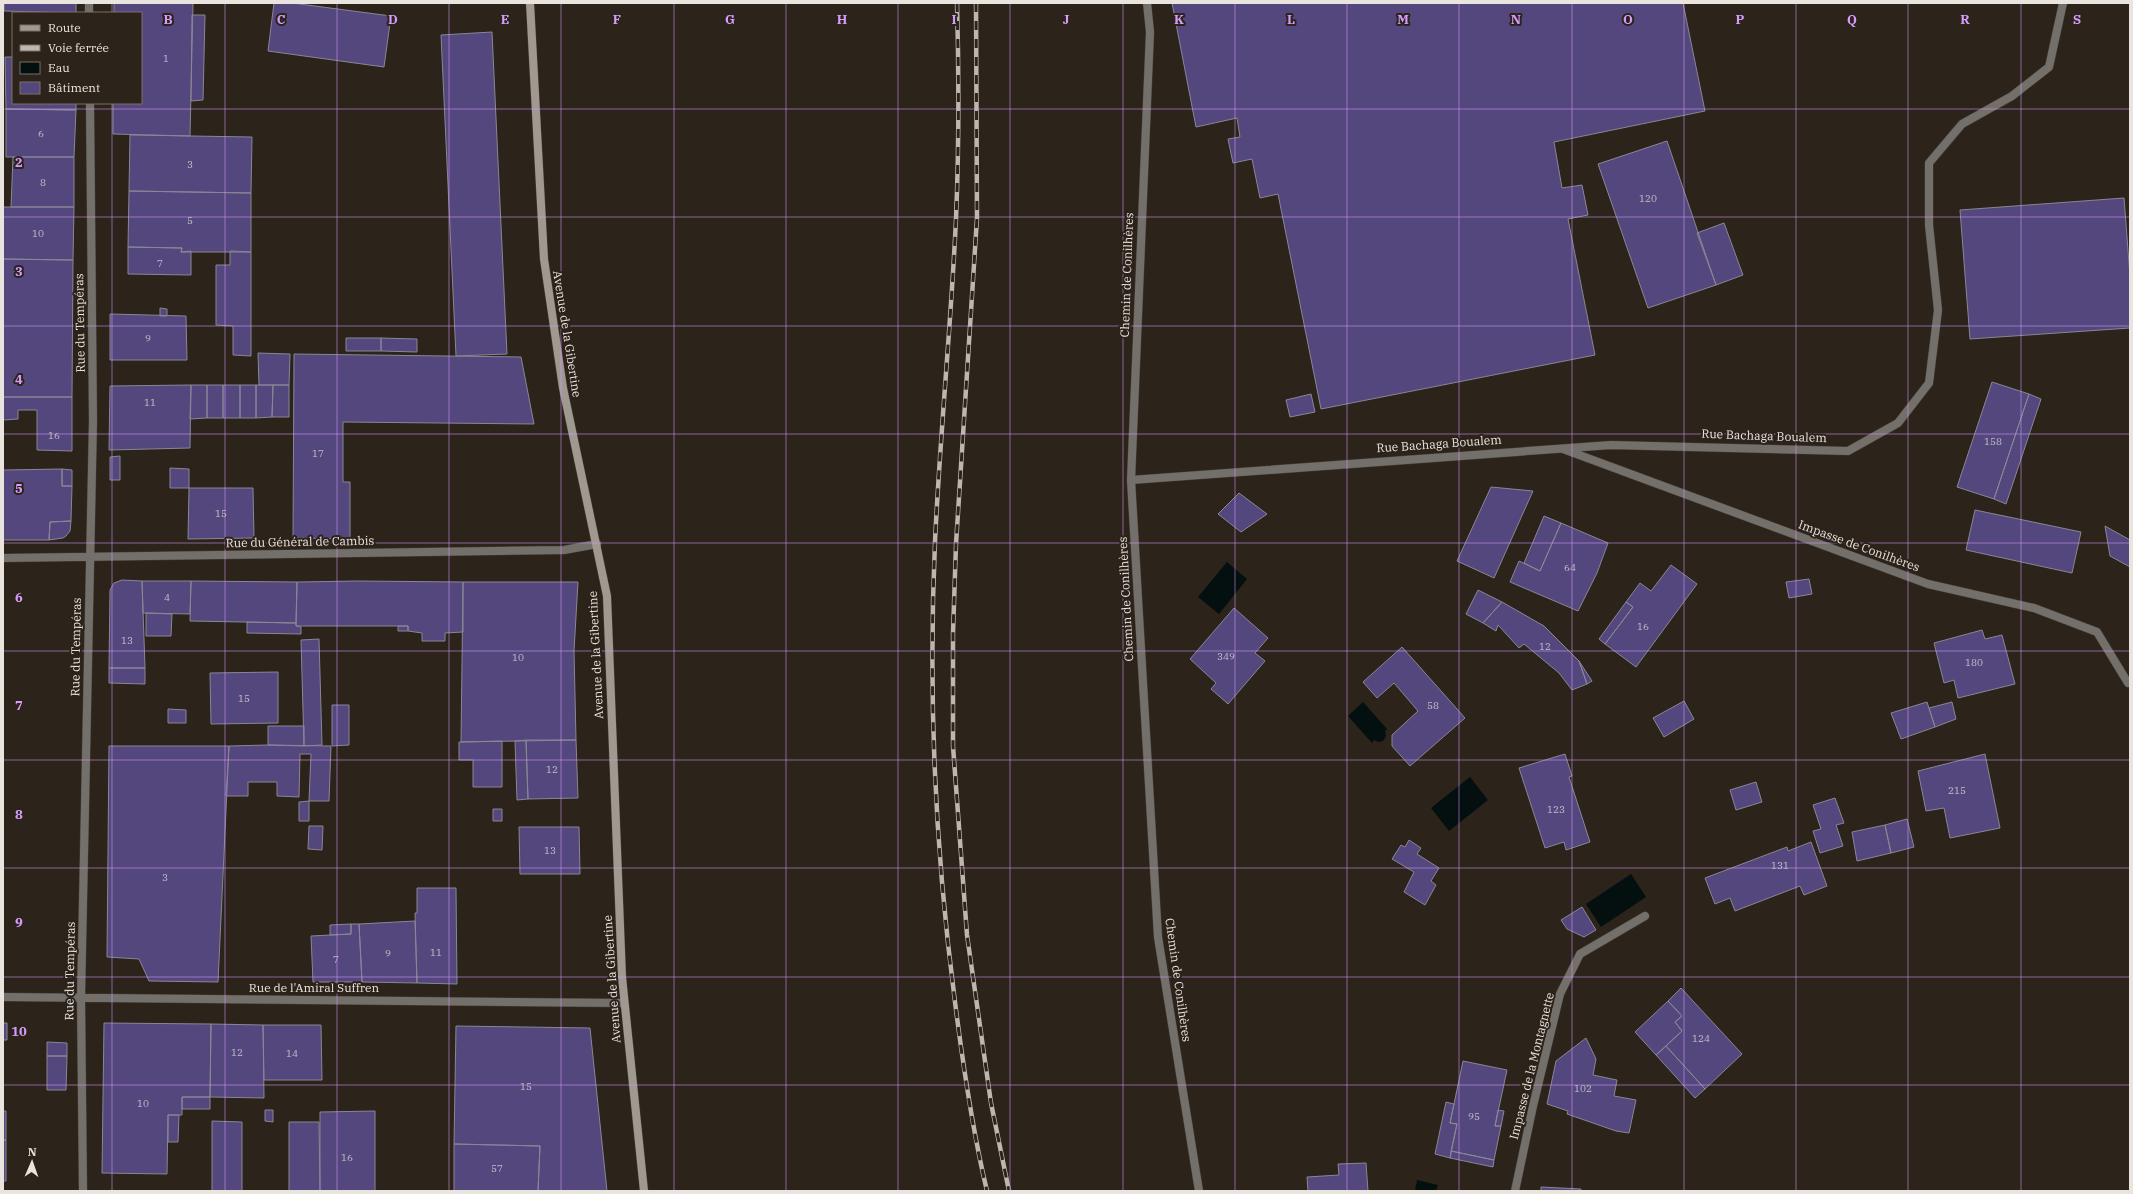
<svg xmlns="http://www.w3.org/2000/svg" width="2133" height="1194" viewBox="0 0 2133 1194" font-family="'IBM Plex Serif',serif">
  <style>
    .water { fill: #040f10 }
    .building { fill: #53477e; stroke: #898794 }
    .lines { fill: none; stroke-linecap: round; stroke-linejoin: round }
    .minor-casing { stroke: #473e36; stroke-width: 9 }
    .secondary-casing { stroke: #473e36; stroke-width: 9 }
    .minor { stroke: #736f6a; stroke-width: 8 }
    .secondary { stroke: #a09992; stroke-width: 8 }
    .rail-casing { stroke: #beb7b1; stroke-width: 4.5 }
    .rail { stroke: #2c231b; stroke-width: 3; stroke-dasharray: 9; stroke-linecap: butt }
    .grid { fill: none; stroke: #d59cfb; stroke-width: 1; stroke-opacity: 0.55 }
    .labels { text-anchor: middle; stroke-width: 4; stroke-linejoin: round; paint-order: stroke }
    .number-label { font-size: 10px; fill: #c4bdc7 }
    .street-label { font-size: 12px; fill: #eae4df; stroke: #2c231b }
    .grid-label { font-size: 13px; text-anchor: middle; font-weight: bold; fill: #d59cfb; stroke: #2c231b; stroke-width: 4; stroke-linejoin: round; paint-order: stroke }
  </style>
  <rect width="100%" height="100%" fill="#2c231b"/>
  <path class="water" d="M1227 562 1247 579 1219 614 1198 597Z
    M1363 702 1387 729 1385 731 1386 736 1383 741 1378 742 1374 740 1372 743 1348 716Z
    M1470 777 1488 800 1449 831 1431 808Z
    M1631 874 1646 897 1601 927 1586 904Z
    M1417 1180 1438 1185 1436 1191H1415Z"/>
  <path class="building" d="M4 3H76V13L4 11Z
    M114 3H193L190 136 113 134V103H141V13H114Z
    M274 3H292L391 16 384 67 268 51Z
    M1172 3H1683L1705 111 1554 142 1562 188 1582 185 1588 215 1568 219 1595 355 1321 409 1278 194 1260 198 1252 159 1233 163 1228 139 1240 137 1237 118 1196 127Z
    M192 15H205L203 100 191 101Z
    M492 32 507 354 456 356 441 35Z
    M5 57H13V103H76V110L6 109Z
    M6 109 76 110 74 157H6Z
    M130 135 252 137 251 193 129 191Z
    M1667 141 1716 285 1648 308 1598 164Z
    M13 157H74V207H11Z
    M129 191 251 193V252H181L182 248 128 247Z
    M2124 198 2130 276V328L1970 339 1960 210Z
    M3 207H74L73 260 3 259Z
    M1724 223 1743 275 1716 285 1697 233Z
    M128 247 182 248 181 252 191 251V275L128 274Z
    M230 251 251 252V356L233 355V326L216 325V265H230Z
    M3 259 73 260 72 397H3Z
    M160 308 167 309V316H160Z
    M110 314 186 316 187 360H110Z
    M346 338H381V351H346Z
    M381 338 417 339V352L381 351Z
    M258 353 290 354 289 385H259Z
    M294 354 521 357 534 424 343 422V482H350V539L293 538Z
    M1992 382 2029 394 1994 499 1957 487Z
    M191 385H207V418L190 419Z
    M191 385 190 448 109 450 110 386Z
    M207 385H223V418H207Z
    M223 385H240V418H223Z
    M240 385H256V418H240Z
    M256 385H273L272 417 256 418Z
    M273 385H289V417H272Z
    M1311 394 1315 412 1290 417 1286 400Z
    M2029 394 2041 399 2006 504 1994 499Z
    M3 397H72V451L37 450V410H18V419L3 420Z
    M120 456V480H110V457Z
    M170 468 189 469V488H170Z
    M62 469V486H72L71 521 50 522 49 540H3V470Z
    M62 469 72 470V486H62Z
    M1491 487 1533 491 1494 578 1457 561Z
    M189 488H253L254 538 188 539Z
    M1239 493 1267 514 1241 532 1218 514Z
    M1975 510 2081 532 2072 573 1966 550Z
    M1544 516 1561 523 1540 571 1524 563Z
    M71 521 70 531 66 536 63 538 49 540 50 522Z
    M1561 523 1608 543 1597 573 1578 611 1510 582 1519 561 1540 571Z
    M2105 526 2130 540V567L2110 556Z
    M1671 565 1697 584 1636 667 1605 644 1633 607 1626 602 1640 583 1651 591Z
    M1809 579 1812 594 1789 598 1786 582Z
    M122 580 142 581 145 668H109L110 590 114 583Z
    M142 581H191L190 614 143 613Z
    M191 581 297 582 296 623 190 621Z
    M358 581 463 582V632L445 633V641H422V633L408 631V626H296L297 582Z
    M463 582H578L574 651 576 740 461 742Z
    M1478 590 1502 602 1483 623 1466 614Z
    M1502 602 1544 626 1579 661 1587 684 1572 690 1559 673 1524 644 1519 648 1498 625 1496 631 1483 623Z
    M1626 602 1633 607 1605 644 1599 639Z
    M1234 608 1268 638 1255 653 1265 661 1228 704 1211 689 1216 683 1190 659Z
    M146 613 172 614 171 636H146Z
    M247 622 296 623V626L301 627V634L247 633Z
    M398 626H408V631H398Z
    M1982 630 1985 639 2002 635 2015 684 1958 698 1954 680 1944 683 1934 643Z
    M319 639 322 745 304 746 301 640Z
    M1402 647 1465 718 1410 766 1392 746V735L1418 711 1394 683 1377 698 1363 682Z
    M1579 661 1592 681 1587 684Z
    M109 668H145V684L109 683Z
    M278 672V723L211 724 210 673Z
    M1684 701 1694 719 1664 737 1653 718Z
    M1927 702 1935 727 1901 739 1891 713Z
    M1952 702 1956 719 1935 727 1929 708Z
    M332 705H349V745L332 746Z
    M168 709 186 710V723H168Z
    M268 726H304V746L268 745Z
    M526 740 528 799 517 800 515 741Z
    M526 740H576L578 798 528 799Z
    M502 741V787H473V760H459V742Z
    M268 745 331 746 329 801H309L311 754H300L299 797 277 796V782H248V796H226L229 746Z
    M109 746H229L218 982 149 981 139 959 107 957Z
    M1565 754 1572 776 1569 777 1590 842 1566 850 1564 842 1545 848 1519 768Z
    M1985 754 2000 828 1950 838 1944 808 1926 811 1918 771Z
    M1756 782 1762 802 1736 810 1730 790Z
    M1835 798 1844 823 1836 825 1843 846 1820 853 1813 831 1821 829 1813 805Z
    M309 801V821H299V802Z
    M493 809H502V821H493Z
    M1907 819 1914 847 1891 853 1885 825Z
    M1885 825 1891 853 1857 861 1852 832Z
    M309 826H323L322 850 308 849Z
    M519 827H579L580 874H520Z
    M1409 840 1421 848 1417 854 1439 868 1431 881 1436 885 1425 905 1404 892 1414 872 1392 859 1401 845 1405 847Z
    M1811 842 1827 886 1804 895 1800 886 1735 911 1730 898 1715 904 1705 878 1787 847 1788 851Z
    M417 888H456L457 984 417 983 415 913H417Z
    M1582 907 1596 930 1584 937 1567 929 1561 920Z
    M415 921 417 983 362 982 359 924Z
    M351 924V934L330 935V925Z
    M351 924H359L362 982H313L311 936 351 934Z
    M1681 988 1742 1054 1705 1089 1666 1046 1682 1031 1675 1022 1682 1016 1668 1001Z
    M1668 1001 1682 1016 1675 1022 1682 1031 1656 1055 1635 1032Z
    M3 1023H7V1040H3Z
    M104 1023 211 1024 210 1097H182V1115H168L167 1174 102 1173Z
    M211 1024 263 1025 264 1098 210 1097Z
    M263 1025H321L322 1080H264Z
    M456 1026 590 1028 607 1191H538L540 1146 454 1144Z
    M1586 1038 1596 1059 1593 1075 1617 1080 1614 1096 1636 1100 1629 1133 1616 1131 1567 1114 1568 1111 1547 1104 1556 1061Z
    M47 1042 67 1043V1056H47Z
    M1666 1046 1705 1089 1695 1098 1656 1055Z
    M47 1056H67L66 1090H47Z
    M1463 1061 1507 1070 1495 1126H1501L1494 1160 1451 1151 1457 1124 1450 1123Z
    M182 1097H210V1109H182Z
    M1446 1102 1454 1104 1450 1123 1457 1124 1450 1158 1435 1154Z
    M265 1110H273V1122L265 1121Z
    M1498 1110 1504 1111 1501 1126H1495Z
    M3 1111H6V1140H3Z
    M375 1111V1191H320V1112Z
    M168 1115H179L178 1142H168Z
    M212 1121 242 1122V1191H212Z
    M289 1122H319L320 1191H289Z
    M3 1140H6V1181H3Z
    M454 1144 540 1146 538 1191H454Z
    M1451 1151 1494 1160 1493 1167 1450 1158Z
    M1366 1163 1368 1191H1308L1307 1177 1339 1175 1338 1164Z
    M1541 1187 1581 1189V1191H1541Z"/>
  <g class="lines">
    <g class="minor-casing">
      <path id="minor" d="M89 3V13
        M1147 3 1150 32 1131 480 1158 937 1199 1191
        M1563 449 1928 584 2034 608 2097 632 2128 683
        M1131 480 1611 445 1848 451 1898 423 1929 383 1938 310 1929 225V163L1962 124 2012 96 2049 67 2063 3
        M3 558 564 550 597 544
        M3 997 624 1003
        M83 1191 81 998 93 421 90 103
        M1515 1191 1533 1106 1560 994 1580 954 1645 916"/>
    </g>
    <g class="secondary-casing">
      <path id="secondary" d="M530 3 544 259 563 388 607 596 622 977 644 1191"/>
    </g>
    <use href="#minor" class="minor"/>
    <use href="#secondary" class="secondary"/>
    <g class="rail-casing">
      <path id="rail" d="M957 3C959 75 959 147 956 219 951 326 940 434 935 542 928 696 935 849 955 1002 963 1065 972 1129 987 1191
        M976 3 977 218 956 544 953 633V746L967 935 991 1103 1009 1191"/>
    </g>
    <use href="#rail" class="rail"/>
  </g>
  <path class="grid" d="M112 3V13M225 3V1191M337 3V1191M449 3V1191M561 3V1191M674 3V1191M786 3V1191M898 3V1191M1010 3V1191M1123 3V1191M1235 3V1191M1347 3V1191M1459 3V1191M1572 3V1191M1684 3V1191M1796 3V1191M1908 3V1191M2021 3V1191M112 103V1191M3 109H2130M3 217H2130M3 326H2130M3 434H2130M3 543H2130M3 651H2130M3 760H2130M3 868H2130M3 977H2130M3 1085H2130"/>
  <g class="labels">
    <g class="number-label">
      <text x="166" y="62">1</text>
      <text x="41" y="137">6</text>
      <text x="190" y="168">3</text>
      <text x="43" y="186">8</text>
      <text x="1648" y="202">120</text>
      <text x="190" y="224">5</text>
      <text x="38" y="237">10</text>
      <text x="160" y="267">7</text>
      <text x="148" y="342">9</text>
      <text x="150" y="406">11</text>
      <text x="54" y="439">16</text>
      <text x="1993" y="445">158</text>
      <text x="318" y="457">17</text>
      <text x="221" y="517">15</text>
      <text x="1570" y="571">64</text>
      <text x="167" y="601">4</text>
      <text x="1643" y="630">16</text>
      <text x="127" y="644">13</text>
      <text x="1545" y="650">12</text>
      <text x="1226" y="660">349</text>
      <text x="518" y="661">10</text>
      <text x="1974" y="666">180</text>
      <text x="244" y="702">15</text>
      <text x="1433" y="709">58</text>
      <text x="552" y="773">12</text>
      <text x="1957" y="794">215</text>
      <text x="1556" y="813">123</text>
      <text x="550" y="854">13</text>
      <text x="1780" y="869">131</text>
      <text x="165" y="881">3</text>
      <text x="436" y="956">11</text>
      <text x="388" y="957">9</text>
      <text x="336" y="963">7</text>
      <text x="1701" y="1042">124</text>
      <text x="237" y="1056">12</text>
      <text x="292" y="1057">14</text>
      <text x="526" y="1090">15</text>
      <text x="1583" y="1092">102</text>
      <text x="143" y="1107">10</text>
      <text x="1474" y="1120">95</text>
      <text x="347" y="1161">16</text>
      <text x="497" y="1172">57</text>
    </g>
    <g class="street-label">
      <text transform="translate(1127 275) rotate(-88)" y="4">Chemin de Conilhères</text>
      <text transform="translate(80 323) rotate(-91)" y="4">Rue du Tempéras</text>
      <text transform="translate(567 334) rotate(81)" y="4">Avenue de la Gibertine</text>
      <text transform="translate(1764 436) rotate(2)" y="4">Rue Bachaga Boualem</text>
      <text transform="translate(1439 444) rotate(-4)" y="4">Rue Bachaga Boualem</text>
      <text transform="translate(300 542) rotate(-1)" y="4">Rue du Général de Cambis</text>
      <text transform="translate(1859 546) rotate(20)" y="4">Impasse de Conilhères</text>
      <text transform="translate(1126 599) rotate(-93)" y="4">Chemin de Conilhères</text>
      <text transform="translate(76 647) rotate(-89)" y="4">Rue du Tempéras</text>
      <text transform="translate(596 655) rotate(-93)" y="4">Avenue de la Gibertine</text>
      <text transform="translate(70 971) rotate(-89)" y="4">Rue du Tempéras</text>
      <text transform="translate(612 979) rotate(-94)" y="4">Avenue de la Gibertine</text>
      <text transform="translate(1178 980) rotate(82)" y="4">Chemin de Conilhères</text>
      <text x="314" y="992">Rue de l'Amiral Suffren</text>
      <text transform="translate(1532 1066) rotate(-76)" y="4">Impasse de la Montagnette</text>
    </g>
  </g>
  <g class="grid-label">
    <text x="168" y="24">B</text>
    <text x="281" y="24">C</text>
    <text x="393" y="24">D</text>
    <text x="505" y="24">E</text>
    <text x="617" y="24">F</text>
    <text x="730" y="24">G</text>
    <text x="842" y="24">H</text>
    <text x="954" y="24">I</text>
    <text x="1066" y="24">J</text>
    <text x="1179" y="24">K</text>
    <text x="1291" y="24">L</text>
    <text x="1403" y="24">M</text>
    <text x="1516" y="24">N</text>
    <text x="1628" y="24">O</text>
    <text x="1740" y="24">P</text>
    <text x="1852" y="24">Q</text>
    <text x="1965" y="24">R</text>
    <text x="2077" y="24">S</text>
    <text x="19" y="167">2</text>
    <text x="19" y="276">3</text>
    <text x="19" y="384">4</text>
    <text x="19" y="493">5</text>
    <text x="19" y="602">6</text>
    <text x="19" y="710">7</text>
    <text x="19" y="819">8</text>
    <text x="19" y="927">9</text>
    <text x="19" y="1036">10</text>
  </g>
  <rect width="2133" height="1194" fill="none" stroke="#eae4df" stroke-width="8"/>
  <rect x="12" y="12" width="130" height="92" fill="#2c231b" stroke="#787069"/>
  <rect x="20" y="25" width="20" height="6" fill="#a09992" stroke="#787069"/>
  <text x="48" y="32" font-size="12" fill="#eae4df">Route</text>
  <rect x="20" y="45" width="20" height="6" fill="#beb7b1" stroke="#787069"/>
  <text x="48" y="52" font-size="12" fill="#eae4df">Voie ferrée</text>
  <rect x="20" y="62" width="20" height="12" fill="#040f10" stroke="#787069"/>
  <text x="48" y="72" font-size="12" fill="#eae4df">Eau</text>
  <rect x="20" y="82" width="20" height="12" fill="#53477e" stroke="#787069"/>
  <text x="48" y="92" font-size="12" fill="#eae4df">Bâtiment</text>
  <g transform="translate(32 1162) rotate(2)" stroke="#2c231b" stroke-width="3" paint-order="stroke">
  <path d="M0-3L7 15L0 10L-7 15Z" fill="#eae4df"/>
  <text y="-6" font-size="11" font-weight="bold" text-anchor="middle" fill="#eae4df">N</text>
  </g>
</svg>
